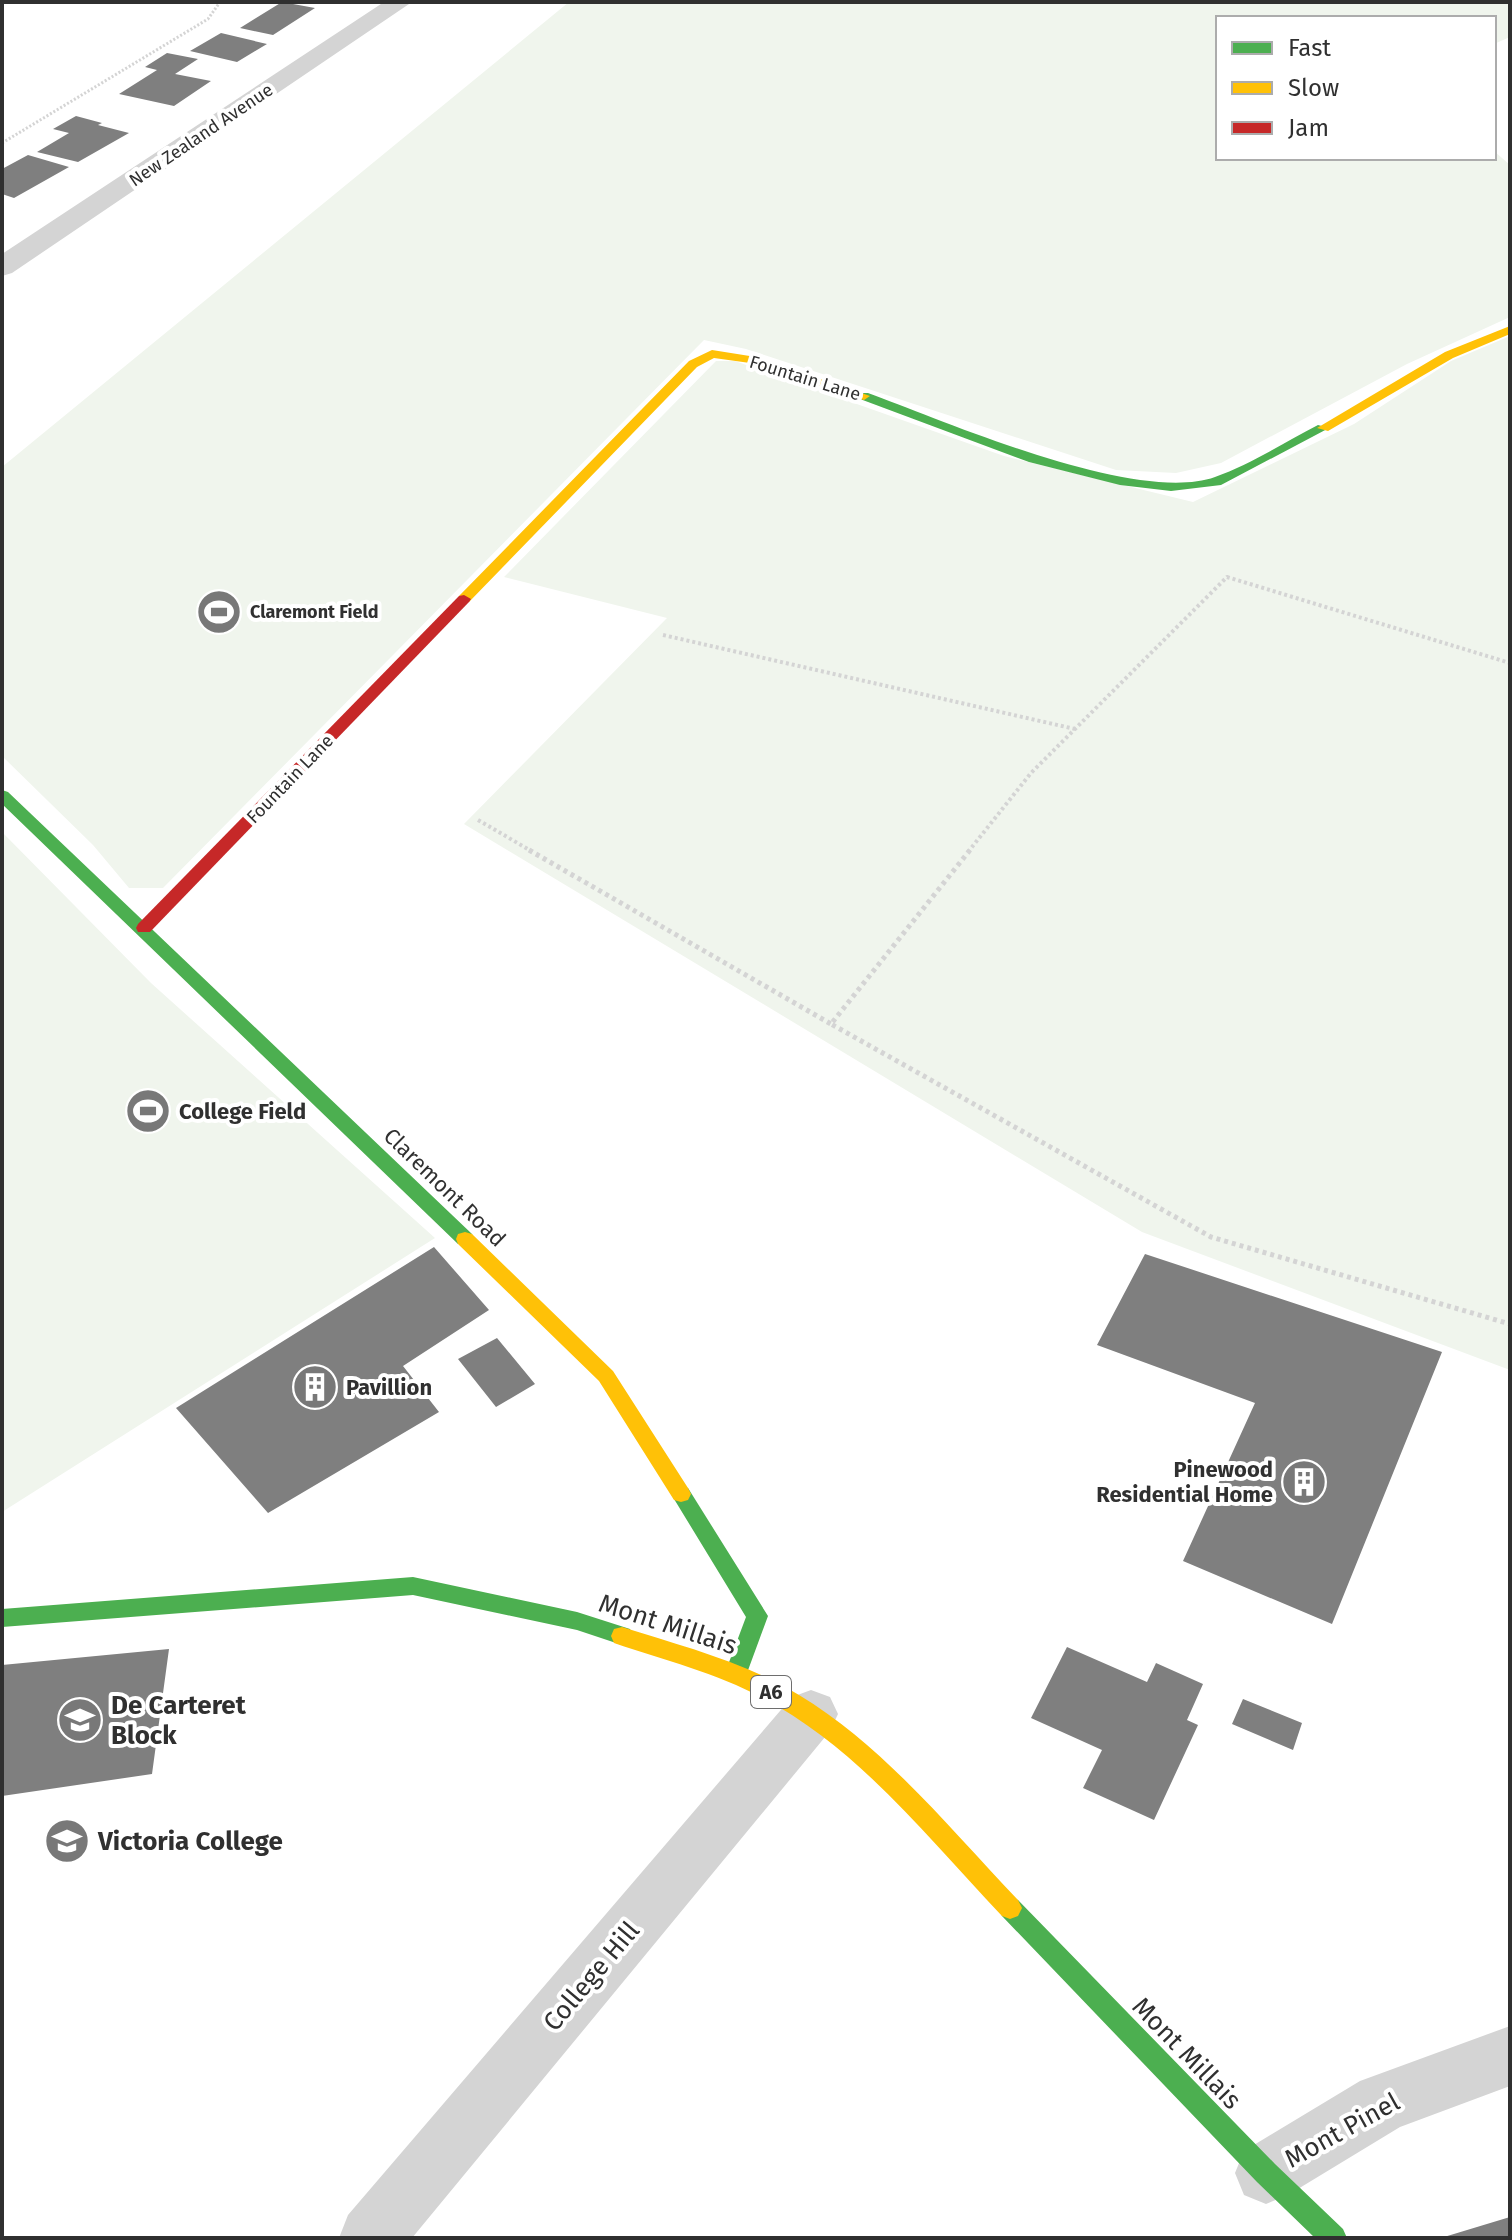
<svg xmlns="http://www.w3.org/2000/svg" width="1512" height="2240" viewBox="0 0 1512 2240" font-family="'Fira Sans',sans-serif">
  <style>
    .green { fill: #f0f5ed }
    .building { fill: #7f7f7f }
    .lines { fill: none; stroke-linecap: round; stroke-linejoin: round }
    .path-far2 { stroke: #d4d4d4; stroke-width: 3; stroke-dasharray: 2 2; stroke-linecap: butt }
    .path-far1 { stroke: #d4d4d4; stroke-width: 4; stroke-dasharray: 3 3; stroke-linecap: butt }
    .path { stroke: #d4d4d4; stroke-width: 5; stroke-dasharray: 4 4; stroke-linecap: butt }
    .street { fill: #d4d4d4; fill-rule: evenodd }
    .fast { fill: #4caf50; fill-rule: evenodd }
    .slow { fill: #ffc107; fill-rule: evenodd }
    .jam { fill: #c62828; fill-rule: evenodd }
    .labels { text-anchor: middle; stroke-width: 8; stroke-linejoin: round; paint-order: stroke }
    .far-street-label { font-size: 18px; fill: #303030; stroke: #fff }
    .far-poi-label { font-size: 18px; font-weight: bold; fill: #303030; stroke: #fff; text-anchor: start }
    .shield { fill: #fff; stroke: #6e6e6e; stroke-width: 2 }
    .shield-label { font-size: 20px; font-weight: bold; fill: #303030 }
    .poi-label { font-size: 22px; font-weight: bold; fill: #303030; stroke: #fff; text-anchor: start }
    .street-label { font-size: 22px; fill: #303030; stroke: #fff }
    .near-street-label { font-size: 26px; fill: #303030; stroke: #fff }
    .near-poi-label { font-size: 26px; font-weight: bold; fill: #303030; stroke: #fff; text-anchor: start }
  </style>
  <rect width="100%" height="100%" fill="#fff"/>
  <path class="green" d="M569 2H1510V37L1494 44V18H1218V158H1494V151L1510 165V317L1407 364 1221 463 1176 473 1116 470 746 349 704 340 163 888H129L93 845 2 756V467Z
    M1510 336V1370L1142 1232 464 824 667 618 504 577 716 361H735L1004 456 1193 502 1354 424 1451 361Z
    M2 832 151 983 435 1238 2 1512Z"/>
  <path class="building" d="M282 2 315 8 273 35 240 28Z
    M221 33 267 44 237 62 190 51Z
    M167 53 198 59 175 74 211 81 174 106 119 94 157 70 145 67Z
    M76 116 102 123 98 125 129 133 78 162 37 152 69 133 53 129Z
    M28 155 69 167 14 198 2 194V169Z
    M434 1247 489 1310 403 1366 439 1412 268 1513 176 1408Z
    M1145 1254 1442 1352 1332 1624 1183 1561 1255 1403 1097 1345Z
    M497 1338 535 1384 496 1407 458 1359Z
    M1067 1647 1147 1682 1156 1663 1203 1684 1187 1720 1198 1725 1154 1820 1083 1788 1102 1750 1031 1718Z
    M169 1649 152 1774 2 1796V1665Z
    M1243 1699 1302 1723 1293 1750 1232 1724Z
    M1510 2217V2238H1444V2237Z"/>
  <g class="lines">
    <path class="path-far2" d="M2 143 208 19 220 2"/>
    <path class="path-far1" d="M663 635 1075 729
      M478 820 533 852
      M968 852 1031 773 1227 577 1510 663"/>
    <path class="path" d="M529 850 831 1024
      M970 850 831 1024 1211 1237 1510 1324"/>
    <path class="street" d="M384 2H412L12 273 2 276V254Z
      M811 1690 830 1697 838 1714 830 1731 412 2238H339L348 2215 792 1697Z
      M1510 2026V2086L1400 2127 1288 2195 1266 2204 1244 2195 1235 2173 1244 2151 1360 2081Z"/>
    <path class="fast" d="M860 393H868C947 422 1137 505 1215 477 1250 465 1285 442 1318 425L1329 428 1221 485 1171 491 1120 485 1029 462 860 399Z
      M2 790 8 792 472 1234 474 1239 472 1244H458L2 804Z
      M681 1486 688 1488 768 1616 747 1673 744 1680 736 1683 728 1680 725 1673 746 1617 671 1494 674 1488Z
      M413 1577 577 1612 630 1629 633 1636 630 1643 622 1645 577 1630 413 1595 2 1627V1609Z
      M1010 1897 1018 1900 1275 2164 1343 2229 1347 2238H1315L1257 2182 1002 1916 998 1908 1002 1900Z"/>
    <path class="slow" d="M1510 326V334L1453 358 1328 431 1317 428 1445 352Z
      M712 350 756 357 870 396 864 400 750 363 714 358 697 367 469 602H459V596L689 361Z
      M465 1232 472 1234 613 1371 688 1488 691 1494 688 1500 681 1502 674 1500 599 1381 458 1244 456 1239 458 1234Z
      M622 1627C682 1646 745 1662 799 1695 885 1747 950 1829 1018 1900L1022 1908 1018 1916 1010 1919 1002 1916C928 1838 859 1749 763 1698 716 1673 664 1660 614 1643L611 1636 614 1629Z"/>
    <path class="jam" d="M464 595 471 599 469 602 150 932H138L136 928 138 924 459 596Z"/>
  </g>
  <defs>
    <g id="stadium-disc" transform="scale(2.3)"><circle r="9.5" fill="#787878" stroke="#fff"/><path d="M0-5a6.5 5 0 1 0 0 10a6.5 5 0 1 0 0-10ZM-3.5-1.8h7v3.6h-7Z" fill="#fff"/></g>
    <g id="building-disc" transform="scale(2.3)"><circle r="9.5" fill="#787878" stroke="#fff"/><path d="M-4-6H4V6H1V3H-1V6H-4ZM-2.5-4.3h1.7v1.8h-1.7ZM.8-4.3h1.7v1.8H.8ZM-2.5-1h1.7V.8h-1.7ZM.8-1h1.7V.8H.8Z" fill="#fff"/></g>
    <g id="school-disc" transform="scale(2.3)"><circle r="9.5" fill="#787878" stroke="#fff"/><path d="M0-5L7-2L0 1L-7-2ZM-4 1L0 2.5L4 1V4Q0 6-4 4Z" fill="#fff"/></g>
  </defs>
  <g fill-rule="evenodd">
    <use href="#stadium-disc" x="219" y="612"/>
    <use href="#stadium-disc" x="148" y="1111"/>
    <use href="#building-disc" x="315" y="1387"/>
    <use href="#building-disc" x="1304" y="1482"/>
    <use href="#school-disc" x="80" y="1720"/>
    <use href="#school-disc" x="67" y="1841"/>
  </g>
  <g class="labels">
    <g class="far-street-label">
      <text transform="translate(201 135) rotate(-34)" y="6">New Zealand Avenue</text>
      <text transform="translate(805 378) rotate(17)" y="6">Fountain Lane</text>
      <text transform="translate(290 779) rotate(-46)" y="6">Fountain Lane</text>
    </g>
    <g class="far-poi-label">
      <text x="250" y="618">Claremont Field</text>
    </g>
    <rect class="shield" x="751" y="1676" width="40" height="32" rx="6"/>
    <g class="shield-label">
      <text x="771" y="1699">A6</text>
    </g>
    <g class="poi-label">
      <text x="179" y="1119">College Field</text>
      <text x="346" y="1395">Pavillion</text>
      <text x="1273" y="1477" text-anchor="end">Pinewood<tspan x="1273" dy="25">Residential Home</tspan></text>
    </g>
    <g class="street-label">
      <text transform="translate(445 1187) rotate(44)" y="8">Claremont Road</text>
    </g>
    <g class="near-street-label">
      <text transform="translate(668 1624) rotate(18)" y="9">Mont Millais</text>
      <text transform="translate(591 1976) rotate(-50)" y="9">College Hill</text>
      <text transform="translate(1187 2053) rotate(46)" y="9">Mont Millais</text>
      <text transform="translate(1342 2130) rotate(-29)" y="9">Mont Pinel</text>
    </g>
    <g class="near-poi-label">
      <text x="111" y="1714">De Carteret<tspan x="111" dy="30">Block</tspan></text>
      <text x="98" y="1850">Victoria College</text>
    </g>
  </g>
  <rect width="1512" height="2240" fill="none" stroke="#303030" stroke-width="8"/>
  <rect x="1216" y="16" width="280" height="144" fill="#ffffff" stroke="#acacac" stroke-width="2"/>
  <rect x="1232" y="42" width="40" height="12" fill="#4caf50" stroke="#acacac" stroke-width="2"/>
  <text x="1288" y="56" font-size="24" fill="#303030">Fast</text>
  <rect x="1232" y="82" width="40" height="12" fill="#ffc107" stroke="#acacac" stroke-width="2"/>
  <text x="1288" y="96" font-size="24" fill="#303030">Slow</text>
  <rect x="1232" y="122" width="40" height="12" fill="#c62828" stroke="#acacac" stroke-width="2"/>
  <text x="1288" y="136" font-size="24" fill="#303030">Jam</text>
</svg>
